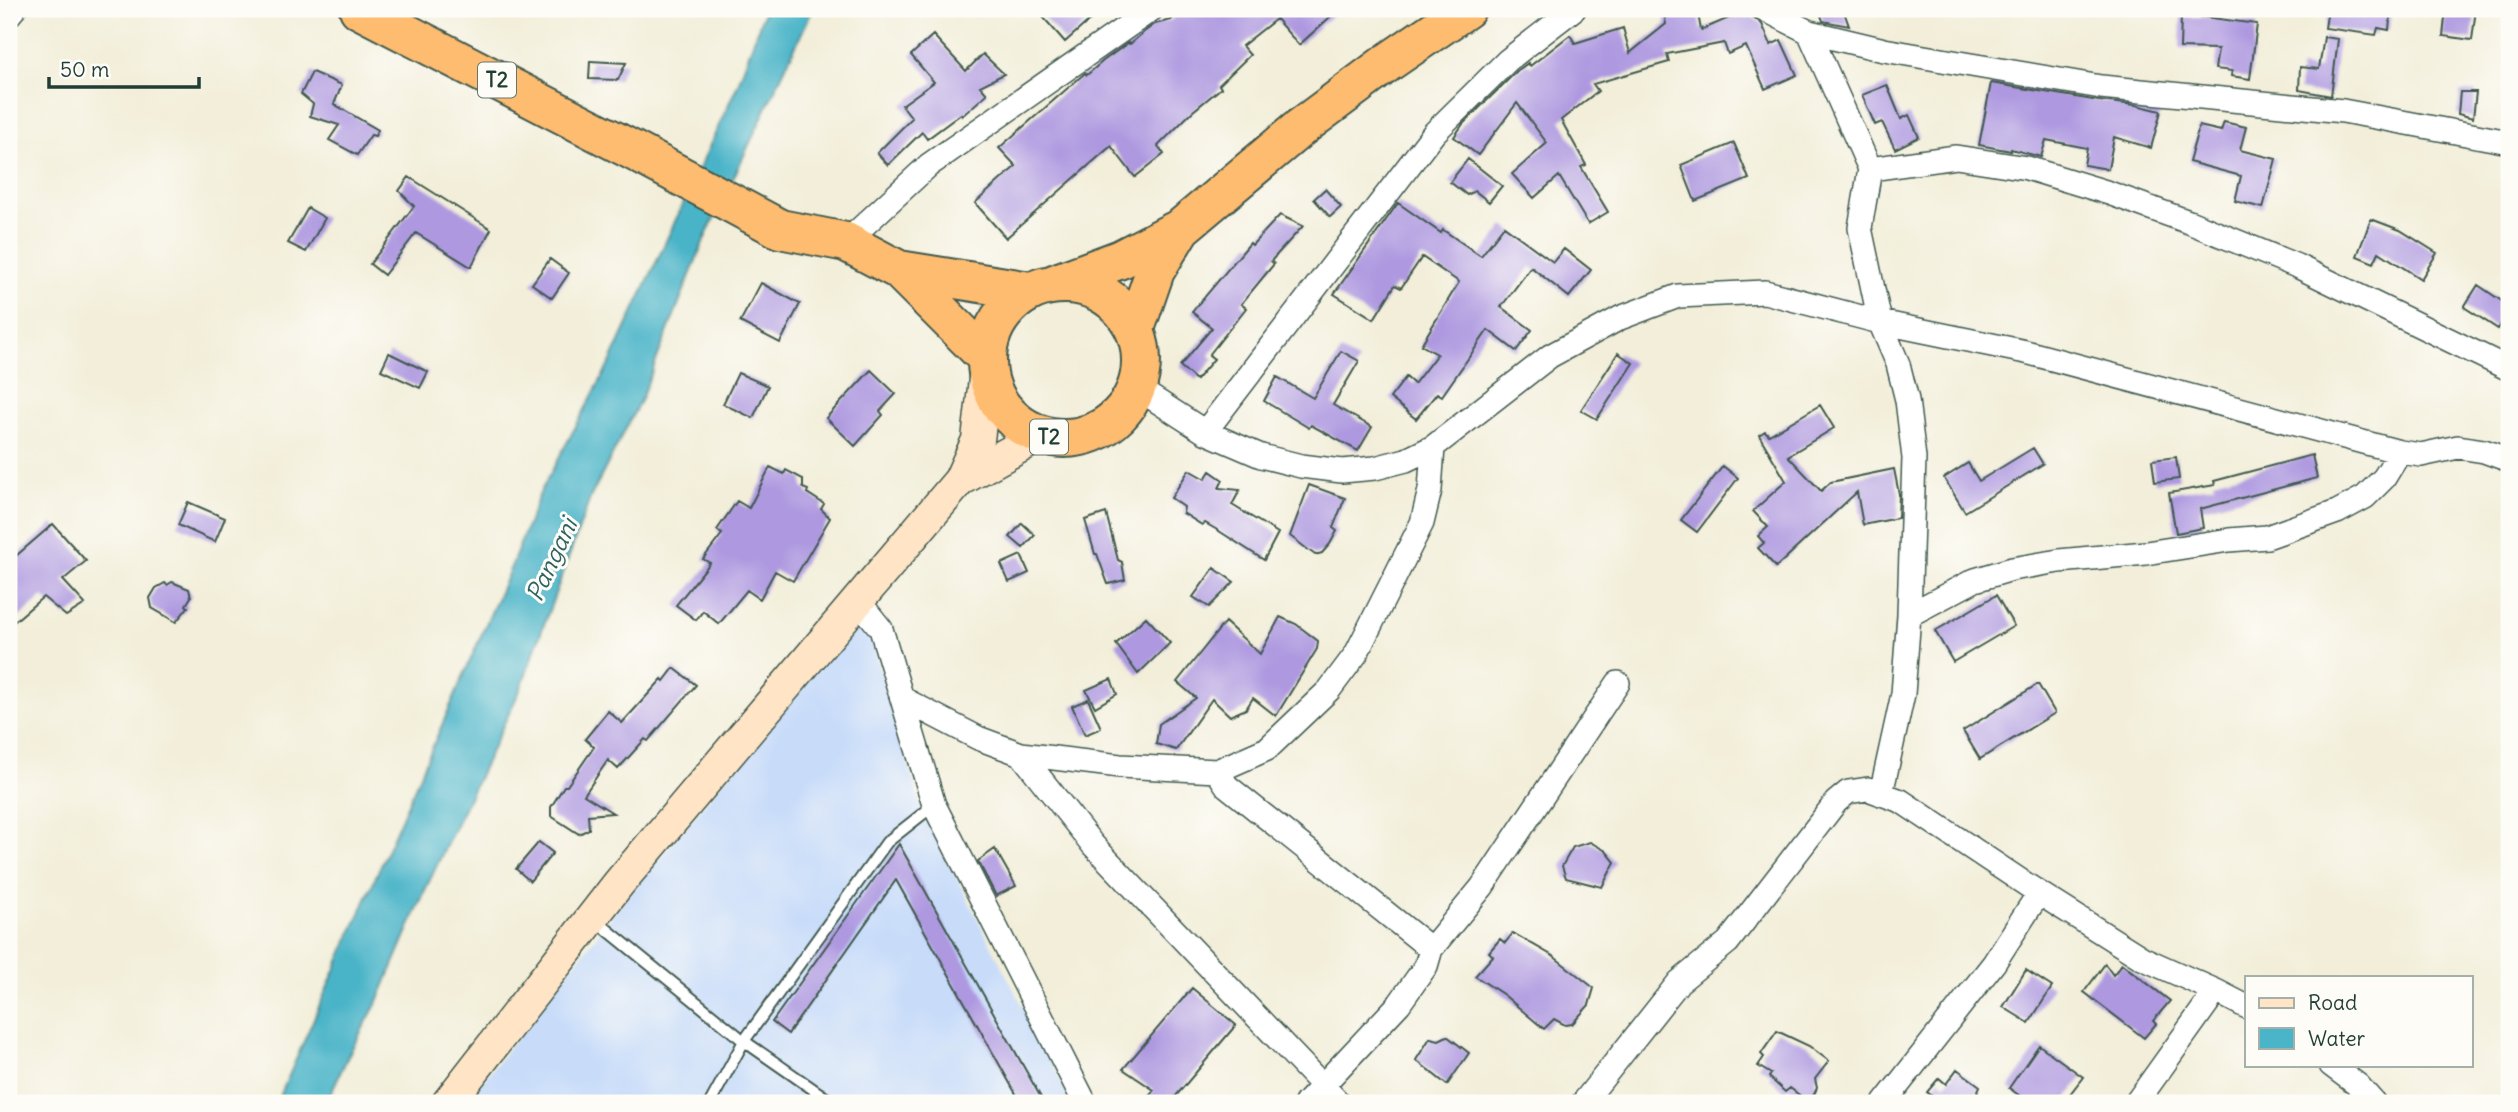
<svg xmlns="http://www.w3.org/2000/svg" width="2518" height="1112" viewBox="0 0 2518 1112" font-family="Delius,sans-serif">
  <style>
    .built { fill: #c8dcf9 }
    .water { fill: #4ab4c8; stroke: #34787e; stroke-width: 2 }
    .building { fill: #ae99e0 }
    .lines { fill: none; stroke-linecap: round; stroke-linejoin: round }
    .lane-casing { stroke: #3f584d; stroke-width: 14 }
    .street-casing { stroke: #3f584d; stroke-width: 26 }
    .secondary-casing { stroke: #3f584d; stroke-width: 35 }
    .highway-casing { stroke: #3f584d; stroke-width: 42 }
    .lane { stroke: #fff; stroke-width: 10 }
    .street { stroke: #fff; stroke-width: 23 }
    .secondary { stroke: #ffe4c6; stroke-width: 32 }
    .highway { stroke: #febc70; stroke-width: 38 }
    .labels { text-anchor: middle; stroke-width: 6; stroke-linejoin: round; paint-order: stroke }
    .shield { fill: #fdfcf7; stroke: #62766e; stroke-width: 2 }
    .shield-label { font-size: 21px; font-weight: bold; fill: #1f3d34 }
    .water-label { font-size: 24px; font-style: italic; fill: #2c6160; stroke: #fdfcf7 }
  </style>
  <rect width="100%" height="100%" fill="#fdfcf7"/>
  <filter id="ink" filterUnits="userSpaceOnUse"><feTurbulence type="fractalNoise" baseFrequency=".0143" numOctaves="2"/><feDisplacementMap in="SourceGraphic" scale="14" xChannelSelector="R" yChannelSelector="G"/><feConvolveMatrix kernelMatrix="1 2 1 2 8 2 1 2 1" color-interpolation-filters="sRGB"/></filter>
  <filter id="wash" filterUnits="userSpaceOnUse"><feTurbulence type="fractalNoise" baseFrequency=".00686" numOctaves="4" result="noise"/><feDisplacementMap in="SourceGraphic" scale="28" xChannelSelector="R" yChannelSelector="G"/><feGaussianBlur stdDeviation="1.57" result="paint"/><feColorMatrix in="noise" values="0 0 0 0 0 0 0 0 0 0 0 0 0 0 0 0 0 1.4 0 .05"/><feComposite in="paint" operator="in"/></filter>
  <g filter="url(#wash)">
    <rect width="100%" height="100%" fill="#f2eed9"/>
    <path class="built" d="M859 620 870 635 922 810 1072 1103H466L630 893Z"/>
    <path class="water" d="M765 9H813L704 240 641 399 591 496 520 690 426 888 379 999 350 1052 326 1103H277L511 567 541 491 611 361 738 84Z"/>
    <g id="blocks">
      <path class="building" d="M1036 9H1082L1091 19 1065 42Z
        M1182 9H1339L1299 45 1276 19 1242 46 1250 55 1219 85 1221 88 1192 112 1158 146 1164 154 1135 177 1111 146 1006 238 975 203 1016 166 999 148 1085 73 1087 75 1103 61 1128 43 1130 44 1144 32 1155 24 1171 20Z
        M1663 9H1697L1701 30 1750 9 1753 17 1762 24 1771 45 1781 40 1797 75 1765 89 1746 46 1728 54 1724 43 1667 54 1669 62 1593 84 1598 91 1561 120 1586 165 1581 167 1608 212 1588 224 1559 176 1534 198 1512 174 1547 143 1517 103 1478 155 1454 137 1463 124 1517 71 1528 63 1530 66 1570 35 1575 43 1623 28 1630 53 1666 24Z
        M1819 9H1843L1849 26 1823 21Z
        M2328 9H2391L2389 30 2378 28 2376 35 2325 28Z
        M2446 9H2476L2472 40 2443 36Z
        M2181 17H2204L2257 24 2250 79 2231 76 2232 71 2215 69 2218 49 2180 48Z
        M933 35 966 71 983 54 1004 74 980 86 987 94 962 116 961 114 927 139 922 132 888 165 877 153 912 118 902 105 934 82 911 55Z
        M2324 37 2338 39 2331 96 2299 90 2300 67 2319 69Z
        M590 61 626 63 618 80 589 79Z
        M312 72 342 85 334 104 378 130 375 136 371 135 357 155 329 140 339 125 310 116 313 104 301 94Z
        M1991 83 2099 101 2136 105 2161 111 2151 148 2114 137 2108 169 2084 165 2087 148 2046 140 2041 157 2011 149V151L1979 145Z
        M1887 85 1901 119 1909 115 1919 137 1895 149 1882 122 1875 125 1862 95Z
        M2460 92H2476L2473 118 2458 114Z
        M2224 122 2246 127 2240 150 2276 159 2263 208 2235 201 2241 176 2189 162 2199 126 2221 131Z
        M1734 143 1749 179 1695 201 1681 165Z
        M1468 159 1502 186 1489 202 1475 191 1467 195 1450 182Z
        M409 177 491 229 471 267 416 233 384 275 370 264 414 206 399 191Z
        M1325 189 1341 207 1330 217 1314 199Z
        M1398 203 1441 233 1443 230 1481 256 1504 226 1553 262 1564 249 1591 270 1569 297 1531 267 1501 307 1532 330 1516 351 1488 330 1442 396 1437 393 1416 419 1390 398 1406 377 1414 384 1437 354 1421 345 1459 282 1422 257 1401 288 1395 285 1374 319 1334 294Z
        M308 208 325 218 306 252 288 243Z
        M1280 215 1303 226 1271 261 1274 264 1241 304 1246 308 1209 355 1214 359 1196 380 1180 366 1212 328 1192 312 1250 243 1252 245Z
        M2371 219 2400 230 2437 253 2421 279 2379 252 2374 263 2357 256Z
        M550 259 569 273 552 298 532 284Z
        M761 283 800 304 780 343 740 322Z
        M2478 285 2509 306V311L2498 329 2464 307Z
        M1341 351 1359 361 1333 405 1372 427 1358 451 1311 425 1309 428 1264 401 1277 377 1313 398Z
        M389 353 428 372 420 388 381 370Z
        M1618 353 1633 363 1597 419 1581 410Z
        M871 370 896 394 880 411 883 415 855 446 826 418Z
        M738 373 768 386 753 418 723 404Z
        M1820 405 1834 428 1788 456 1821 491 1831 482 1894 469 1899 494 1898 518 1863 525 1857 492 1776 567 1758 548 1764 543 1758 536 1768 527 1753 511 1786 481 1759 435 1765 431 1769 435Z
        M2033 448 2043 464 1965 512 1944 478 1968 463 1979 481Z
        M2312 455 2317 478 2200 509 2203 528 2176 533 2169 493 2215 485 2214 481Z
        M2176 457 2179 479 2155 482 2152 460Z
        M1723 466 1738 478 1697 532 1681 520Z
        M770 467 784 474 786 470 803 479V488L808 490 807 493 824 504 821 509 830 518 793 581 775 571 760 599 747 590 719 624 703 611 696 620 676 605 710 563 703 559 722 534 717 530 737 501 749 508Z
        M1189 470 1205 479 1210 471 1223 480 1219 488 1240 490 1232 505 1278 533 1264 560 1219 531 1205 523 1202 525 1183 513 1184 507 1171 498Z
        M1309 485 1345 498 1333 528 1337 531 1330 544 1322 553 1315 555 1290 536Z
        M188 502 225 518 215 542 178 525Z
        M1106 513 1118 560 1122 562 1125 580 1108 584 1097 554H1095L1085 520Z
        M1022 523 1035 535 1023 548 1010 537Z
        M53 524 86 561 63 580 85 604 66 616 43 597 9 626V562Z
        M1021 555 1029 573 1009 582 1001 564Z
        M1214 568 1234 582 1209 607 1193 597Z
        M172 582 189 589 191 597 186 605 188 607 176 622 152 608 150 598 156 588 165 583 167 585Z
        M1996 595 2014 626 1953 662 1935 631Z
        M1146 617 1170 643 1138 674 1116 644Z
        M1280 617 1296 624 1318 641 1317 649 1276 716 1253 698 1246 709 1230 716 1212 699 1176 750 1156 744 1159 724 1196 698 1177 682 1225 622 1260 654Z
        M674 668 696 685 648 741 645 739 618 769 608 760 584 795 613 813 588 815 589 829 579 834 551 816V807L564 786H567L594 747 585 739 608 711 622 723 662 679 664 681Z
        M1111 679 1117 694 1095 707 1086 690Z
        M2038 684 2055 713 1980 759 1963 731Z
        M1088 699 1101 728 1085 735 1072 706Z
        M539 842 553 853 530 881 516 869Z
        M1590 842 1606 851 1615 862 1602 887 1566 878 1562 866 1573 847Z
        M899 844 1044 1103H1021L896 880 788 1034 772 1022Z
        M995 849 1016 886 996 896 978 861Z
        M1513 933 1553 956 1594 988 1589 1005 1572 1024 1565 1025 1554 1019 1544 1029 1504 995 1475 976 1493 956 1489 952 1500 939 1505 943Z
        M2105 964 2113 975 2122 964 2170 1001 2153 1021 2156 1024 2144 1038 2084 992Z
        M2026 970 2052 987 2029 1023 2003 1007Z
        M1192 988 1236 1025 1170 1103H1144L1154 1090 1123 1069Z
        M1777 1031 1809 1046 1829 1061 1815 1079 1817 1088 1810 1103 1790 1088 1785 1092 1769 1077 1771 1074 1758 1066 1764 1057 1761 1054Z
        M1447 1036 1469 1053 1447 1085 1416 1060 1430 1038 1439 1040Z
        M2039 1045 2083 1077 2063 1103H2030L2009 1088Z
        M1957 1069 1980 1086 1973 1103H1941L1927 1092 1939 1078 1946 1084Z"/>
    </g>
  </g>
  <g filter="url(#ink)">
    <use href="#blocks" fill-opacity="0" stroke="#3f584d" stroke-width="2"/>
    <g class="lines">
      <g class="lane-casing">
        <path id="lane" d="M594 919 744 1041 710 1103
          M833 1103 744 1041 887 842 934 805"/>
      </g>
      <g class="street-casing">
        <path id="street" d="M1764 9 1809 32 1884 50 1965 64 2101 87 2343 111 2509 142
          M9 15 14 9
          M1809 32 1870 169
          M846 242 929 165 1152 9
          M1137 388 1205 432 1261 456 1301 466 1342 471 1375 468 1406 460 1433 447 1550 356 1620 318 1678 296 1765 292 1880 322 2026 352 2400 452 2421 455 2458 447 2484 451 2509 460
          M1205 432 1434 133 1508 60 1574 9
          M857 599 881 629 934 805 1085 1103
          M1909 615 1975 580 2012 569 2059 561 2146 553 2229 540 2267 537 2337 512 2365 497 2384 478 2400 452
          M903 699 978 738 1021 754 1120 766 1217 771 1267 749 1329 690 1356 654 1422 523 1430 490 1433 447
          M1021 754 1093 845 1339 1103
          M1217 771 1227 786 1431 949
          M1881 794 1903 694 1909 615 1914 458 1907 400 1898 364 1880 322 1860 228 1870 169 1956 157 2027 168 2109 193 2189 222 2297 266 2509 369
          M2331 1065 2359 1086 2374 1103
          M1306 1103 1399 1004 1426 966 1431 949 1482 887 1618 683
          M1583 1103 1679 982 1728 942 1836 802 1848 792 1868 789 1901 801 2039 893 2142 958 2216 991 2247 1007
          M1884 1103 1994 963 2039 893
          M2136 1103 2216 991"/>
      </g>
      <g class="secondary-casing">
        <path id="secondary" d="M960 480 1039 436
          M448 1103 619 883 960 480 978 440 986 370"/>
      </g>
      <g class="highway-casing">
        <path id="highway" d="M359 9 634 151 780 229 846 242 899 270 986 357
          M899 270 1030 291
          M987 361a77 77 0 1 1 154 0a77 77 0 1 1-154 0Z
          M1054 284 1121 259 1181 228 1300 128 1387 63 1466 9
          M1135 329 1155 271 1181 228"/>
      </g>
      <use href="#lane" class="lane"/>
      <use href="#street" class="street"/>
      <use href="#secondary" class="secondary"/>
      <use href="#highway" class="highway"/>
    </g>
  </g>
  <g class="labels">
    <g class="shield">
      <rect x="478" y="62.5" width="38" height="35" rx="5"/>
      <rect x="1030" y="419.5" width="38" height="35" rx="5"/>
    </g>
    <g class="shield-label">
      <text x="497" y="87">T2</text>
      <text x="1049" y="444">T2</text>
    </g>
    <g class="water-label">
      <text transform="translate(552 560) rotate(-65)" y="8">Pangani</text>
    </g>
  </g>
  <rect width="2518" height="1112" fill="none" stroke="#fdfcf7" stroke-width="35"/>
  <rect x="2245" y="976" width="228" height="91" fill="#fdfcf7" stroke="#a4b0a9" stroke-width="2"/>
  <rect x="2259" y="998" width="35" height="10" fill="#ffe4c6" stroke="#a4b0a9" stroke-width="2"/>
  <text x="2308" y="1010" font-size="21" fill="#1f3d34">Road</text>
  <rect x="2259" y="1028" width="35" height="21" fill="#4ab4c8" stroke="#a4b0a9" stroke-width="2"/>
  <text x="2308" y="1046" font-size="21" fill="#1f3d34">Water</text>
  <path d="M49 77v10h150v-10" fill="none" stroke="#1f3d34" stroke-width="3.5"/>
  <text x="60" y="77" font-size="21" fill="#1f3d34" stroke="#fdfcf7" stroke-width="5" paint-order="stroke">50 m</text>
</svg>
